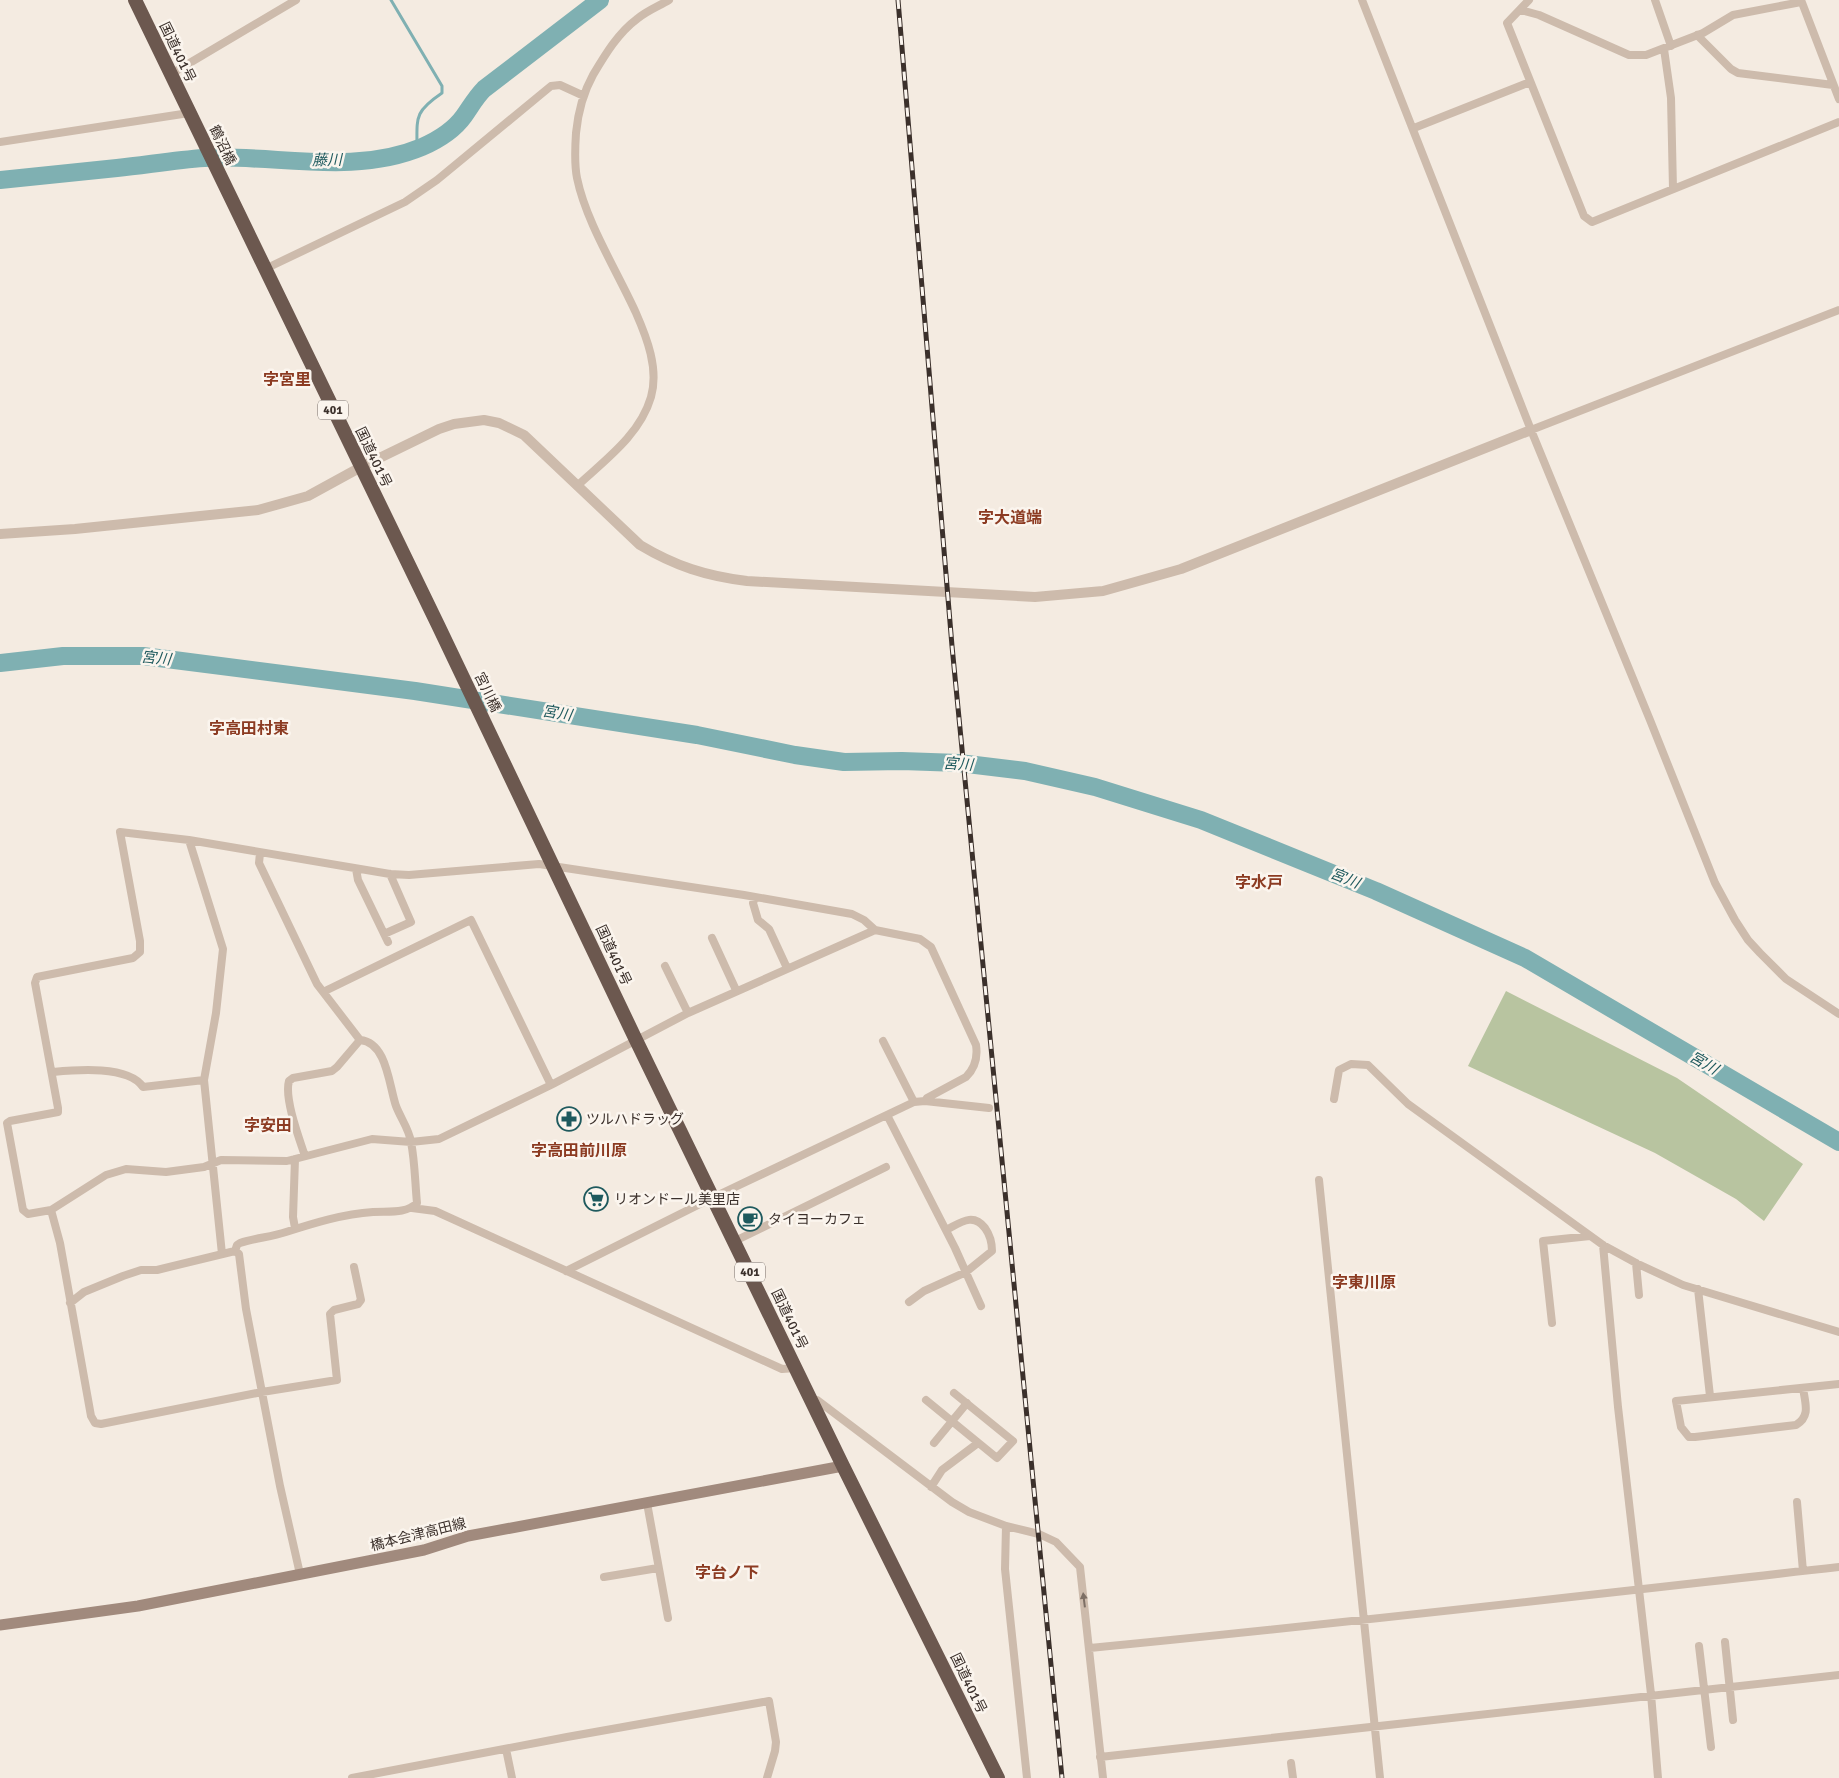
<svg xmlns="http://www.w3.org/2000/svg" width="1839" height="1778" viewBox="0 0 1839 1778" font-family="Signika,'Noto Sans JP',sans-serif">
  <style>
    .green { fill: #b8c4a0 }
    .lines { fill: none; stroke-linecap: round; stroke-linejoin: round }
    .stream { stroke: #7fb0b2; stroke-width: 3 }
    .river { stroke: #7fb0b2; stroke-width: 18 }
    .minor { stroke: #cdbbac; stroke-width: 8 }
    .tertiary { stroke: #cdbbac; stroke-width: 10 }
    .secondary { stroke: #a18a7d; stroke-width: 11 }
    .trunk { stroke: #6c584f; stroke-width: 14 }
    .rail-casing { stroke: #3b302b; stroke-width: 5 }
    .rail { stroke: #fbf5ee; stroke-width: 3; stroke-dasharray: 9; stroke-linecap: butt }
    .oneway { fill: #7d6f65 }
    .labels { text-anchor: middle; stroke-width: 5; stroke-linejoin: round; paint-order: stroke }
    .shield { fill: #fbf5ee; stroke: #756b66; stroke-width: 1 }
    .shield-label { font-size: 12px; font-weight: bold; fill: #3b302b }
    .street-label { font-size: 14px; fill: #3b302b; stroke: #fbf5ee }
    .poi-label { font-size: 14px; fill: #3b302b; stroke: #fbf5ee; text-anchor: start }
    .water-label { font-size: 15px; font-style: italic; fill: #1f5a5e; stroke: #fbf5ee }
    .quarter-label { font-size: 16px; font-weight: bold; fill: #8c3b22; stroke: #fbf5ee }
  </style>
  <rect width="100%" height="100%" fill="#f4ebe1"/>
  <path class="green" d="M1506 991 1677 1078 1803 1164 1764 1221 1736 1199 1655 1153 1468 1066Z"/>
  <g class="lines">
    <path class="stream" d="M391 0 442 86V93C414 112 417 117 417 149"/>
    <path class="river" d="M0 180C39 176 78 172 117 168 146 165 175 160 204 158 275 154 353 176 422 147 438 140 454 130 464 116 471 106 476 97 484 89L600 0
      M0 663 63 656H143L415 691 697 735 795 755 844 762 902 761 959 763 1025 771 1095 787 1201 820 1376 891 1525 958 1839 1142"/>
    <path class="minor" d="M1362 0 1531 430 1650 720 1715 883 1735 920 1748 940 1760 953 1786 979 1839 1014
      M1529 0 1507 23 1584 216 1592 222 1839 122
      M1655 0 1671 46
      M1801 0 1839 99
      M1521 10 1539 15 1629 55H1646L1703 33 1733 15 1801 2
      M1697 35 1731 69 1738 73 1833 85
      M1664 49 1671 98 1673 189
      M171 74 296 0
      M1414 128 1530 82
      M0 142 189 113
      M265 269 405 202 437 180 551 86 560 85 584 96
      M1531 430 1839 310
      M577 486C605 460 640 435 651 397 659 369 647 338 636 313 617 271 586 222 577 178 574 163 575 148 576 133 578 113 583 93 593 75 605 55 618 33 637 19 646 11 659 6 669 0
      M189 840 223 949 216 1013 204 1080 222 1254
      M356 869 358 880 388 942
      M755 897 753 903 758 920 769 929 787 968
      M384 934 411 922 390 874
      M712 938 736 990
      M665 966 688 1013
      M323 992 471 920 551 1085
      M883 1041 914 1102
      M52 1072C75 1070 128 1065 143 1087L204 1080
      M1334 1099 1339 1070 1351 1064 1368 1065 1408 1104 1603 1245 1636 1263 1683 1285 1839 1332
      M887 1115 955 1248 981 1306
      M305 1156C299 1138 284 1098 289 1081L293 1078 332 1071 337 1067 360 1040
      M295 1159 293 1217 295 1228
      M1319 1180 1380 1778
      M412 1208 435 1211 782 1369 796 1368
      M51 1210 28 1214 23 1210 7 1123 10 1121 58 1112V1108L35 983 37 977 133 958 140 952V941L120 832 189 840 390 874 409 875 539 864 744 895 852 914 864 920 875 930
      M735 1241 886 1167
      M1603 1245 1618 1407 1651 1694 1658 1778
      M235 1251 237 1245 240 1243C255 1238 271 1237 286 1232 314 1223 343 1214 373 1212 389 1211 406 1214 417 1203 415 1183 415 1162 411 1142 409 1129 401 1119 396 1106 389 1086 387 1042 360 1040L317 984 259 863 260 853
      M1636 1263 1639 1295
      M354 1267 361 1300 358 1304 334 1310 330 1314 337 1380 262 1392 101 1424 95 1423 91 1416 60 1243 51 1210 106 1175 126 1169 166 1172 204 1167 221 1160 287 1161 372 1139 411 1142 439 1139 551 1085 688 1013 875 930 920 939 931 947 976 1045C978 1058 975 1068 966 1077L927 1098 925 1101
      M566 1271 714 1197 914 1102 925 1101 989 1108
      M1698 1289 1710 1396
      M909 1302 924 1291 966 1272 992 1251C992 1243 990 1235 985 1228 973 1212 960 1223 946 1230
      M70 1303 84 1292 123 1276 141 1270H157L235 1251 239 1254 246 1309 280 1486 300 1574
      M1552 1323 1543 1241 1590 1236
      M1803 1388C1805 1403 1811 1416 1796 1425L1695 1437H1689L1681 1427 1676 1401 1839 1384
      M812 1400H817L952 1502 969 1512 1006 1526 1039 1534 1056 1542 1080 1567 1103 1778
      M926 1400 997 1458 1013 1441 954 1393
      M934 1443 967 1403
      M931 1487 942 1470 978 1443
      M1797 1502 1803 1571
      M647 1503 668 1618
      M1006 1526 1005 1569 1027 1778
      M604 1577 658 1568
      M1725 1642 1733 1720
      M1699 1646 1711 1747
      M1090 1648C1340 1624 1589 1595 1839 1567
      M506 1749 512 1778
      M1100 1757 1839 1675
      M1291 1763 1293 1778
      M352 1778 567 1737 769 1701 776 1742 775 1751 767 1778"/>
    <path class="tertiary" d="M0 534 75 529 258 510 308 496 361 467 439 429 454 424 484 420 499 423 524 435 640 545C675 566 706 576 747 581L1035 597 1103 591 1181 569 1531 430"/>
    <path class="secondary" d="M0 1625 138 1606 424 1550 468 1536 843 1466"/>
    <path class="trunk" d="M135 0 438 625 636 1040 843 1466 998 1778"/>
    <g class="rail-casing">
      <path id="rail" d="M898 0 952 646 1062 1778"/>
    </g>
    <use href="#rail" class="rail"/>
  </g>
  <defs><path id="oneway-solid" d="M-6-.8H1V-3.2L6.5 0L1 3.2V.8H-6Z" transform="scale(1.25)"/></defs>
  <use class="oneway" href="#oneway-solid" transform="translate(1084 1600) rotate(-97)"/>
  <defs>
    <g id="pharmacy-ring" transform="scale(1.25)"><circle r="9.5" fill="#fbf5ee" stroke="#1f5a5e" stroke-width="1.5"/><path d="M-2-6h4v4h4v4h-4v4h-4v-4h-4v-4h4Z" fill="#1f5a5e"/></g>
    <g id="supermarket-ring" transform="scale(1.25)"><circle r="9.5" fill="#fbf5ee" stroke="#1f5a5e" stroke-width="1.5"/><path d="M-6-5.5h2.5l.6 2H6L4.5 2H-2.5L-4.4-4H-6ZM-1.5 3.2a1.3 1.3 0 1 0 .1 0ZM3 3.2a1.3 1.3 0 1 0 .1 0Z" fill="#1f5a5e"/></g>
    <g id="cafe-ring" transform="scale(1.25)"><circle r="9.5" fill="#fbf5ee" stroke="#1f5a5e" stroke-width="1.5"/><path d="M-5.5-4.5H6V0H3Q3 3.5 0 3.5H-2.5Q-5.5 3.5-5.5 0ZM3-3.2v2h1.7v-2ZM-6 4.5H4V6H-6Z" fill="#1f5a5e"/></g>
  </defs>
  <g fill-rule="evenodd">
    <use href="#pharmacy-ring" x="569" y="1119"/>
    <use href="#supermarket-ring" x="596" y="1199"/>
    <use href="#cafe-ring" x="750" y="1219"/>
  </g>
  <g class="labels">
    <g class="shield">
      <rect x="318" y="400.5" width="30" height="19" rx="4"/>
      <rect x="735" y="1262.5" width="30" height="19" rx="4"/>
    </g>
    <g class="shield-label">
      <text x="333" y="414">401</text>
      <text x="750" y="1276">401</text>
    </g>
    <g class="street-label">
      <text transform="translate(178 52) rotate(64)" y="5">国道401号</text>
      <text transform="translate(223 145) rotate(64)" y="5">鶴沼橋</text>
      <text transform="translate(374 457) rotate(64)" y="5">国道401号</text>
      <text transform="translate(488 692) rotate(64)" y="5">宮川橋</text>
      <text transform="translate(614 955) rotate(65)" y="5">国道401号</text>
      <text transform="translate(790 1319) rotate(64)" y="5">国道401号</text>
      <text transform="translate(418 1534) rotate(-14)" y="5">橋本会津高田線</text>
      <text transform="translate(969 1683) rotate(64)" y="5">国道401号</text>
    </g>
    <g class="poi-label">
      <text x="586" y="1124">ツルハドラッグ</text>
      <text x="614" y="1204">リオンドール美里店</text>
      <text x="768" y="1224">タイヨーカフェ</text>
    </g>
    <g class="water-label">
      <text transform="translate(327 160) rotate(-1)" y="5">藤川</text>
      <text transform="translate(156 658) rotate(6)" y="5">宮川</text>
      <text transform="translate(557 713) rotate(9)" y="5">宮川</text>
      <text transform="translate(958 764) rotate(4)" y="5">宮川</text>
      <text transform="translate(1345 878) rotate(22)" y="5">宮川</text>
      <text transform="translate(1704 1063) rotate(30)" y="5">宮川</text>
    </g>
    <g class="quarter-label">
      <text x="287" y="385">字宮里</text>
      <text x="1010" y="523">字大道端</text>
      <text x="249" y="734">字高田村東</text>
      <text x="1259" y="888">字水戸</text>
      <text x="268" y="1131">字安田</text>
      <text x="579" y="1156">字高田前川原</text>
      <text x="1364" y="1288">字東川原</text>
      <text x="727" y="1578">字台ノ下</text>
    </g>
  </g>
</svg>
